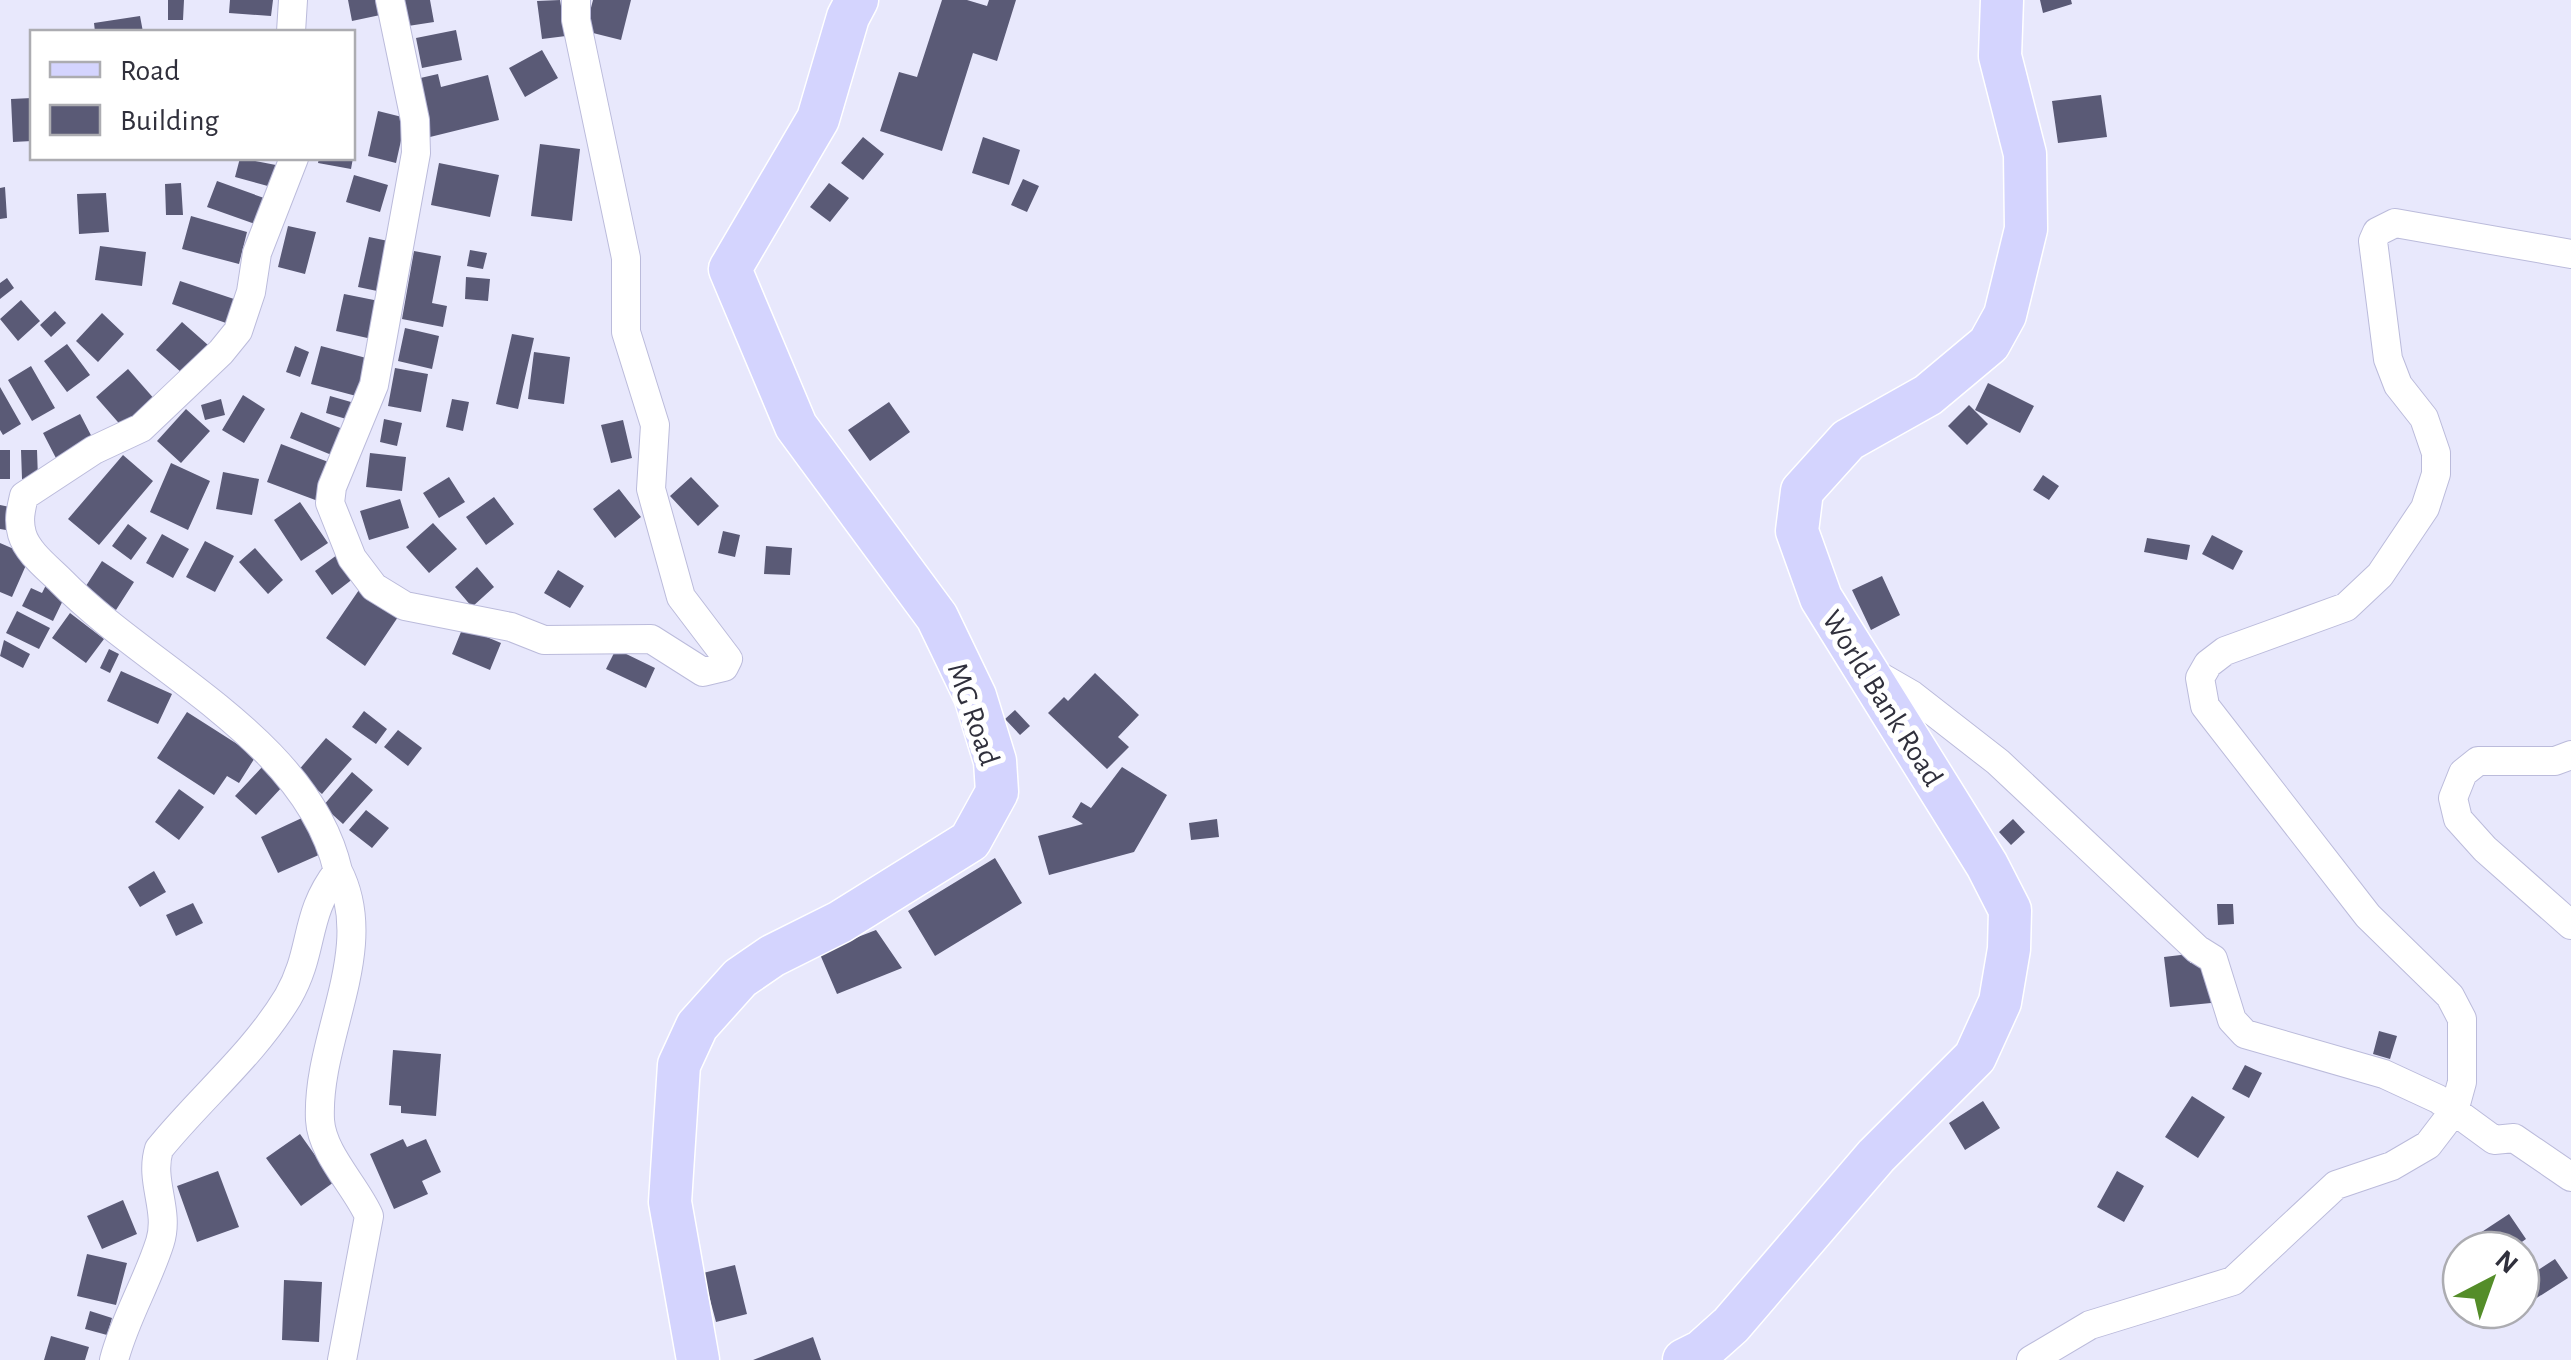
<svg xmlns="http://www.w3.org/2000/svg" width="2571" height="1360" viewBox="0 0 2571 1360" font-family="'Alegreya Sans',sans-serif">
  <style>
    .building { fill: #5a5a76 }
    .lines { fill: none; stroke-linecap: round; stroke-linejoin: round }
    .street-casing { stroke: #bbbbdb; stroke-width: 30 }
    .primary-casing { stroke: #fff; stroke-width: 45 }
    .street { stroke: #fff; stroke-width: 28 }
    .primary { stroke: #d4d4fe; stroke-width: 42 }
    .labels { text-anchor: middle; stroke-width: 10; stroke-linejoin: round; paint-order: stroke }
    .street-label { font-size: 30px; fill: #30303c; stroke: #fff }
  </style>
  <rect width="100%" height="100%" fill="#e8e8fc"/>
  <path class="building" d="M168 0H184L183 20H168Z
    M230 0H273L271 16 229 13Z
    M348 0H382L385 14 352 21Z
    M403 0H430L434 22 408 26Z
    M560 0 566 36 542 39 537 1Z
    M593 0H631L621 40 585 31Z
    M942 0H967L987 6 989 0H1016L997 61 973 53 942 151 880 131 899 72 917 77Z
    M2040 0H2071L2072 4 2043 13Z
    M140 16 143 32H95L94 23Z
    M456 30 462 60 422 68 416 38Z
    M542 50 558 78 525 97 509 68Z
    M438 74 441 87 488 75 499 120 430 137 416 79Z
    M2101 95 2107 137 2058 143 2052 101Z
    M32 98V141L13 142 11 99Z
    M378 111 406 118 396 163 368 156Z
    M863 137 884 154 863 180 841 163Z
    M983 137 1020 150 1009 185 972 173Z
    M540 144 580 149 572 221 531 216Z
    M240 158 281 166 275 188 235 177Z
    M319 158H353L351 169 318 163Z
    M439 163 499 175 490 217 431 205Z
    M354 175 388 185 380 212 346 202Z
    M1023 179 1039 186 1027 212 1011 205Z
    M217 181 264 198 255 224 207 207Z
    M181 183 183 215H166L165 184Z
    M829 183 849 198 830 222 810 207Z
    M5 187 7 218 0 219V188Z
    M106 193 109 232 79 234 77 194Z
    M191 216 247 232 239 264 182 249Z
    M288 226 316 232 305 274 278 267Z
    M369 237 393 242 382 292 358 287Z
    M100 246 146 252 142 286 95 280Z
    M470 250 487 253 483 269 467 266Z
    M414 251 441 256 432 303 447 306 443 327 402 319Z
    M466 277 490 279 488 301 465 299Z
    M7 278 14 288 0 299V283Z
    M180 281 234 299 226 323 172 304Z
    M344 294 379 301 372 339 336 331Z
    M21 300 40 321 18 341 0 319Z
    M55 311 66 323 51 337 40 325Z
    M102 313 124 334 98 362 76 341Z
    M182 322 208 345 182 373 156 350Z
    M405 328 439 336 432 369 398 361Z
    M512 334 534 338 518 409 496 404Z
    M67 344 90 375 67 392 44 361Z
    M295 346 309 352 300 377 286 372Z
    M321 346 370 359 360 397 311 384Z
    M534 352 570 357 564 404 528 399Z
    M31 366 55 408 32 421 8 380Z
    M395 368 428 374 421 412 388 406Z
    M128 369 156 401 124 429 96 397Z
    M1988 383 2034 406 2020 433 1975 410Z
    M0 387 21 424 3 435 0 430Z
    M243 395 265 409 244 443 222 430Z
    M330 396 358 404 353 421 326 413Z
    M221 399 225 415 205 420 201 405Z
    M452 399 469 402 463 431 446 427Z
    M889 402 910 432 870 461 848 430Z
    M1969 405 1988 424 1967 445 1948 426Z
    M186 409 210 431 181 463 157 441Z
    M301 412 350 432 339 458 290 438Z
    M80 414 95 443 58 462 43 433Z
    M384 419 402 423 397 446 380 442Z
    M623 420 632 458 611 463 601 425Z
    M281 444 331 463 318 501 267 482Z
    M0 450H10V479H0Z
    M21 450H37L38 479H22Z
    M370 453 406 457 402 491 366 487Z
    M123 455 153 481 99 545 68 519Z
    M171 463 210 481 188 530 150 512Z
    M223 472 259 479 252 515 216 509Z
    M2043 475 2059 486 2049 500 2033 490Z
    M449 477 465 502 439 518 423 493Z
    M691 477 719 506 698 526 670 496Z
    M619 489 641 517 615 538 593 509Z
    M494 497 514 524 486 545 466 517Z
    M400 499 409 528 369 540 360 511Z
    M300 502 328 543 301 561 274 520Z
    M0 505 10 507 6 530 0 529Z
    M433 523 457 549 429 573 406 547Z
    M128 524 147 538 131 560 112 546Z
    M723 531 740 535 735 557 718 553Z
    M162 534 189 549 173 578 146 563Z
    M2212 535 2243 551 2233 570 2202 554Z
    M2147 538 2190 545 2187 560 2144 552Z
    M205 541 234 556 215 592 186 577Z
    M0 543 30 556 12 597 0 592Z
    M766 546 792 548 790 575 764 574Z
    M255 548 283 580 268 594 239 562Z
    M337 555 354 578 332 595 315 571Z
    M102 561 134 582 116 610 84 589Z
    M477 567 494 587 472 607 455 587Z
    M558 570 584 586 570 608 544 593Z
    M1882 576 1900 615 1871 630 1852 590Z
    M47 583 67 592 53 621 22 606 31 588 42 593Z
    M361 587 400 614 365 666 326 638Z
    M17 611 50 628 39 649 6 633Z
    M70 613 104 639 86 663 52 638Z
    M463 627 501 643 490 670 452 654Z
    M4 640 30 654 23 668 0 656Z
    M109 649 119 654 110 673 100 668Z
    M616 649 655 668 646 688 606 669Z
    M121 671 172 694 158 724 107 701Z
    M1095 673 1139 715 1118 737 1129 747 1107 769 1048 713 1064 697 1068 701Z
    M1015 710 1030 726 1020 735 1005 719Z
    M364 711 387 729 376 744 352 727Z
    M187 712 256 756 239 783 227 776 214 795 157 758Z
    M398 730 422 748 408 766 384 747Z
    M326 738 352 759 322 794 297 772Z
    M263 766 283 786 256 815 235 796Z
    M1122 767 1167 795 1134 852 1049 875 1038 836 1083 824 1072 817 1081 802 1091 808Z
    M352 772 373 790 343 824 323 806Z
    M179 789 204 807 179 840 155 822Z
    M366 810 389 828 372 848 349 830Z
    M304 817 321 854 278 873 261 837Z
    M1217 819 1219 837 1191 840 1189 823Z
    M2013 819 2025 832 2011 845 1999 832Z
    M995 858 1022 903 935 956 908 911Z
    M154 871 166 892 140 907 128 887Z
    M193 903 203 923 176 936 166 915Z
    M2217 904H2233L2234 924 2218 925Z
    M876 930 902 968 837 994 819 952Z
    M2189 954 2190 963 2207 962 2211 1003 2170 1007 2164 957Z
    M2379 1031 2397 1036 2390 1059 2373 1054Z
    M393 1050 441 1054 436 1116 401 1113V1106L389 1105Z
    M2245 1065 2262 1073 2249 1098 2232 1089Z
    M2192 1096 2225 1117 2198 1158 2165 1137Z
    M1983 1101 2000 1128 1965 1150 1949 1123Z
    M300 1134 334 1182 301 1206 266 1158Z
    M403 1139 407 1147 426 1139 441 1172 422 1181 428 1194 394 1209 370 1154Z
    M218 1171 239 1227 197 1242 177 1186Z
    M2117 1171 2144 1186 2124 1222 2097 1207Z
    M123 1200 137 1234 102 1249 87 1216Z
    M2509 1214 2526 1239 2512 1249 2507 1243 2497 1250H2479L2471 1239Z
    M87 1254 127 1263 116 1305 77 1296Z
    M2555 1259 2568 1278 2532 1301 2521 1281Z
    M735 1265 747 1314 716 1322 703 1273Z
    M284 1280 322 1282 319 1342 282 1340Z
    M90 1311 112 1318 107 1335 85 1329Z
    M51 1336 89 1347 85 1360H44Z
    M813 1337 821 1360H753Z"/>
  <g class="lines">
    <g class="street-casing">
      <path id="street" d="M390 0 415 120 416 153 374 385 332 487 330 503 352 558 374 587 405 606 511 627 544 640 651 639 703 672 724 667 728 659 681 597 651 489 655 425 626 332V258L576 20V0
        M291 32 293 0
        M1872 672 1912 695 1998 762 2197 949 2213 959 2232 1020 2245 1034 2384 1074 2438 1099 2494 1140 2514 1138 2571 1177
        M2571 755 2555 761H2478L2463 773 2453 798 2458 819 2485 849 2571 925
        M338 871C378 949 316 1037 320 1120 322 1154 356 1186 369 1216L342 1360
        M114 1360C125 1318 147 1283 160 1242 170 1210 149 1181 159 1149 201 1097 253 1055 288 997 315 950 303 916 338 871 308 740 148 670 61 581 48 568 27 552 22 534 18 520 21 509 24 496L94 450 141 428 221 352 238 331 251 292 257 253 294 158
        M2031 1360 2090 1325 2233 1281 2336 1185 2392 1166 2428 1145 2454 1111 2462 1082V1019L2450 996 2368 916 2205 706 2200 678 2208 664 2225 651 2346 607 2380 575 2425 508 2436 474V453L2424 418 2398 385 2388 359 2373 241 2377 232 2395 223 2571 254"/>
    </g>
    <g class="primary-casing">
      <path id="primary" d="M698 1360 670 1202 679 1065 697 1026 740 978 772 956 840 922 970 841 997 792 995 761 975 696 937 617 796 426 730 269 818 119 848 17 857 0
        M1684 1360 1702 1351 1731 1325 1876 1156 1975 1057 2000 1002 2009 949 2010 910 1987 865 1821 598 1797 531 1802 491 1848 440 1928 395 1989 344 2005 315 2026 229 2025 154 2000 56 2002 0"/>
    </g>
    <use href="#street" class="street"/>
    <use href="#primary" class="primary"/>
  </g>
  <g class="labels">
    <g class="street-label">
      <text transform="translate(1883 698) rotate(58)" y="10">World Bank Road</text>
      <text transform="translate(974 714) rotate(71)" y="10">MG Road</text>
    </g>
  </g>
  <rect x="30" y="30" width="325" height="130" fill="#ffffff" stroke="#acacb1" stroke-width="2.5"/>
  <rect x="50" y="62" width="50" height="15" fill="#d4d4fe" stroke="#acacb1" stroke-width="2.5"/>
  <text x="120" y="80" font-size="30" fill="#30303c">Road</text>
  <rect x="50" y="105" width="50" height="30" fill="#5a5a76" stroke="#acacb1" stroke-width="2.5"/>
  <text x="120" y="130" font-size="30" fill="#30303c">Building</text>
  <g transform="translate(2491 1280) rotate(41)"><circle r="48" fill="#ffffff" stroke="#acacb1" stroke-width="2.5"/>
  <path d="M0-8L18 38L0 25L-18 38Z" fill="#548d29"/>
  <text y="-15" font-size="28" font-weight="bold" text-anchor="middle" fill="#30303c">N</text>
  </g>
</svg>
